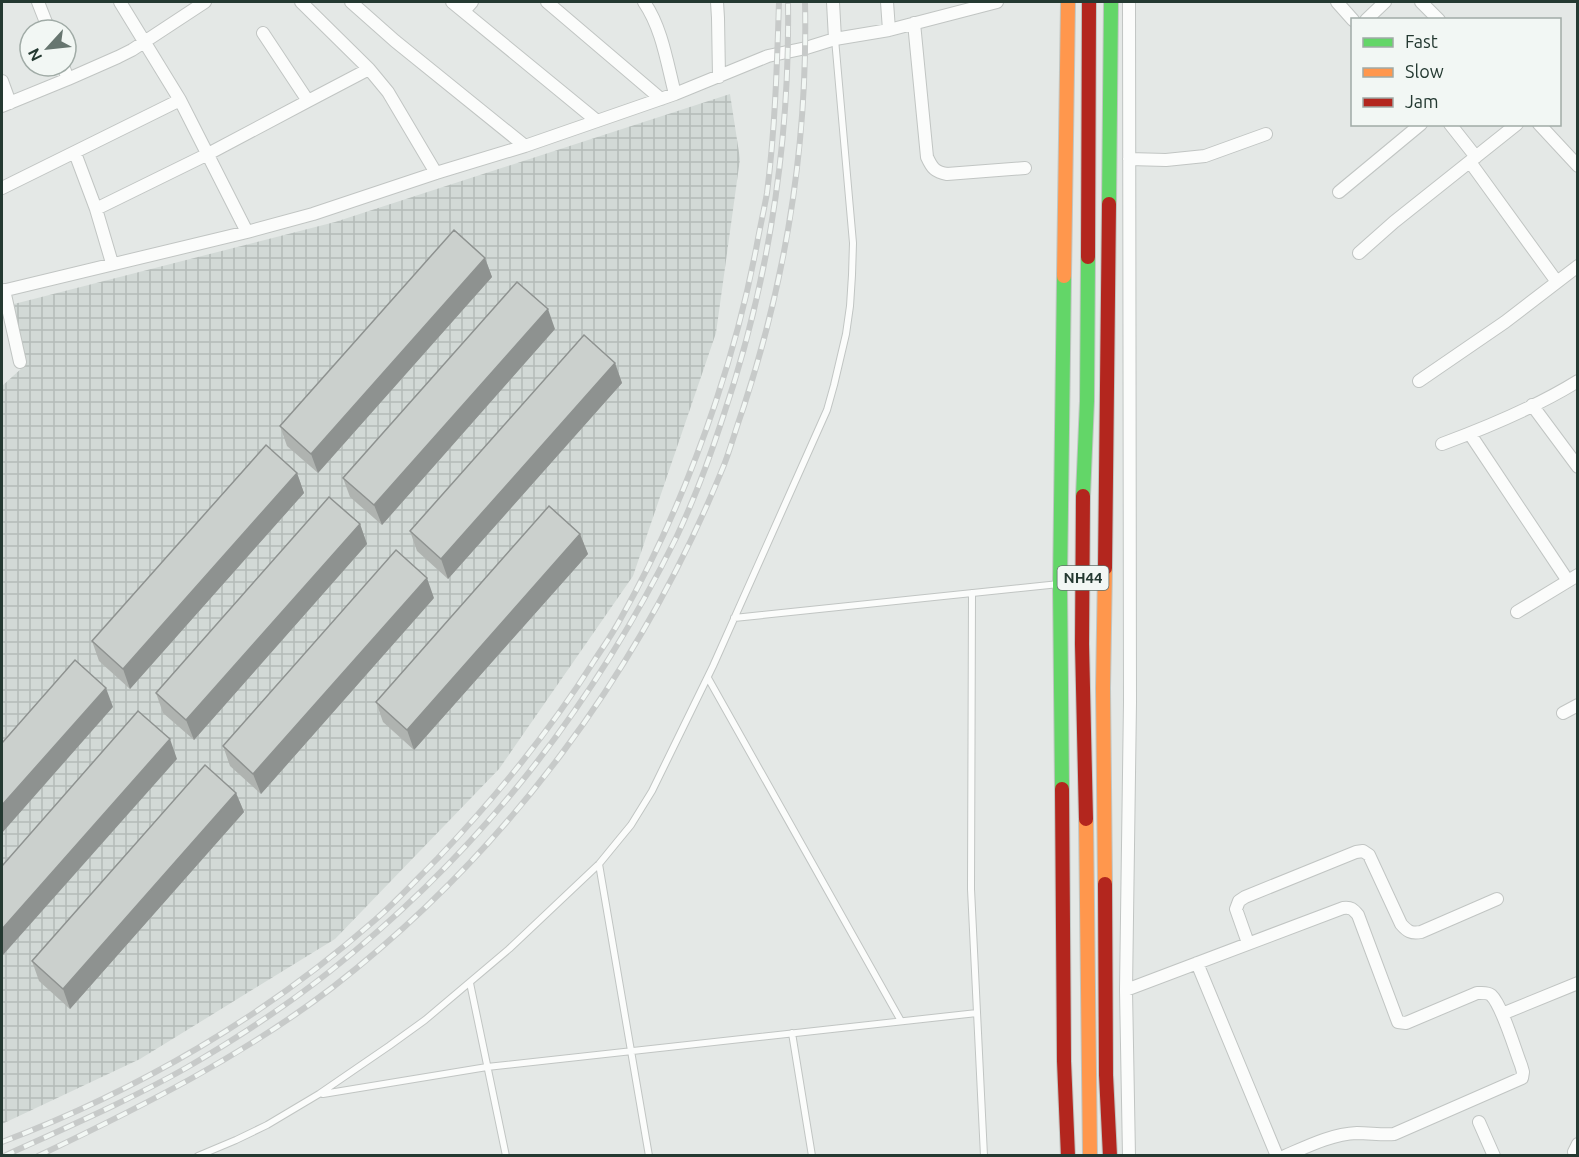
<svg xmlns="http://www.w3.org/2000/svg" width="1579" height="1157" viewBox="0 0 1579 1157" font-family="Ubuntu,sans-serif">
  <style>
    .industrial { fill: url(#industrial-grid) }
    .lines { fill: none; stroke-linecap: round; stroke-linejoin: round }
    .lane-casing { stroke: #c1c5c3; stroke-width: 8 }
    .street-casing { stroke: #c1c5c3; stroke-width: 14 }
    .fast-casing { stroke: #c0c6c3; stroke-width: 16 }
    .slow-casing { stroke: #c0c6c3; stroke-width: 16 }
    .jam-casing { stroke: #c0c6c3; stroke-width: 16 }
    .lane { stroke: #fbfcfb; stroke-width: 6 }
    .street { stroke: #fbfcfb; stroke-width: 12 }
    .fast { stroke: #63d668; stroke-width: 14 }
    .slow { stroke: #ff974d; stroke-width: 14 }
    .jam { stroke: #b3261e; stroke-width: 14 }
    .rail-casing { stroke: #c7cac9; stroke-width: 6 }
    .rail { stroke: #f2f7f4; stroke-width: 4; stroke-dasharray: 11; stroke-linecap: butt }
    .wall { fill: #afb3b0 }
    .shaded-wall { fill: #8e9290 }
    .building { fill: #cbd0cd; stroke: #8e9290; stroke-width: 1.5 }
    .labels { text-anchor: middle; stroke-width: 6; stroke-linejoin: round; paint-order: stroke }
    .shield { fill: #f2f7f4; stroke: #62726c; stroke-width: 1.5 }
    .shield-label { font-size: 15px; font-weight: bold; fill: #243931 }
  </style>
  <defs>
    <pattern id="industrial-grid" width="8" height="8" patternUnits="userSpaceOnUse" patternTransform="scale(1.5)"><rect width="8" height="8" fill="#d2d9d6"/><path d="M0 4h8M4 0v8" fill="none" stroke="#b4bbb8"/></pattern>
  </defs>
  <rect width="100%" height="100%" fill="#e4e8e6"/>
  <path class="industrial" d="M730 94 740 159 716 333 633 576 499 769 335 939 140 1059 2 1124V386L23 367 14 304 335 222Z"/>
  <g class="lines">
    <g class="lane-casing">
      <path id="lane" d="M972 593 971 889 984 1156
        M734 618 1059 584
        M708 678 901 1021
        M599 864 649 1156
        M470 983 506 1156
        M792 1033 812 1156
        M323 1094 487 1067 977 1013
        M198 1156 236 1140 267 1125 319 1094 389 1046 425 1020 509 949 599 864 617 842 631 825 652 791 713 666 827 410 834 385 846 334 850 306 852 275 853 243 835 39"/>
    </g>
    <g class="street-casing">
      <path id="street" d="M38 2 49 30
        M120 2 180 100 247 232
        M301 2 369 69
        M351 2 395 41 525 146
        M452 2 597 121
        M547 2 661 99
        M644 2C662 28 667 63 675 94
        M717 2 718 18 719 77
        M833 2 835 39
        M887 2 889 30
        M1337 2 1353 20
        M1421 2 1439 20
        M464 11 472 2
        M1366 20 1385 2
        M914 23 927 157C932 168 935 172 947 174L1025 168
        M63 66 68 79
        M2 81 10 103
        M308 101 369 69 388 92 436 173
        M2 106 68 79 118 57 132 50 205 2
        M1450 124 1476 157
        M1539 124 1578 166
        M75 153 96 209 112 263
        M1129 159 1166 160 1205 156 1266 134
        M1470 162 1557 282
        M2 188 180 100
        M1339 192 1421 124
        M96 209 208 154 308 101 263 33
        M1359 253 1394 222 1517 124
        M4 290 20 362
        M2 291 247 232 313 214 436 173 525 146 675 94 768 56 806 48 835 39 889 30 997 2
        M1419 381 1505 322 1578 266
        M1532 405 1578 467
        M1470 434 1568 581
        M1442 444C1488 427 1536 407 1578 381
        M1517 612 1578 575
        M1563 713 1578 705
        M1248 943 1236 909 1239 901 1245 897 1356 852 1363 851 1369 855 1401 924C1407 931 1411 934 1421 932L1497 899
        M1197 963 1277 1156
        M1126 990 1343 908C1351 907 1353 909 1358 915L1398 1022 1406 1023 1477 993C1482 993 1487 992 1491 995 1502 1005 1515 1050 1521 1065L1523 1072 1522 1078 1394 1134C1382 1135 1370 1133 1357 1133 1332 1134 1308 1146 1285 1156
        M1502 1014 1578 983
        M1479 1122 1494 1156
        M1129 1156 1126 990 1130 702 1129 2
        M1576 1156 1574 1152 1578 1144"/>
    </g>
    <g class="fast-casing">
      <path id="fast" d="M1109 204 1111 2
        M1083 496 1087 401 1088 257
        M1062 789 1060 584 1064 276"/>
    </g>
    <g class="slow-casing">
      <path id="slow" d="M1064 276 1068 2
        M1086 819 1090 1156
        M1105 884 1103 688 1105 568"/>
    </g>
    <g class="jam-casing">
      <path id="jam" d="M1088 257 1089 2
        M1083 496 1082 644 1086 819
        M1105 568 1109 204
        M1062 789 1064 1061 1068 1156
        M1105 884 1106 1075 1110 1156"/>
    </g>
    <use href="#lane" class="lane"/>
    <use href="#street" class="street"/>
    <use href="#fast" class="fast"/>
    <use href="#slow" class="slow"/>
    <use href="#jam" class="jam"/>
    <g class="rail-casing">
      <path id="rail" d="M2 1142C137 1091 266 1016 375 920 397 901 417 879 438 858 496 797 549 732 594 661 603 647 613 633 621 618 660 549 691 476 716 401 733 350 747 297 757 244 760 227 764 210 767 193 775 130 777 66 779 2
        M4 1156C65 1128 128 1101 186 1068 234 1040 286 1006 329 972 479 853 591 710 676 538 694 500 709 460 722 420 768 285 790 144 788 2
        M38 1156C141 1107 243 1056 333 987 507 852 642 669 724 465 731 447 736 428 743 409 787 276 808 142 805 2"/>
    </g>
    <use href="#rail" class="rail"/>
  </g>
  <path class="wall" d="M485 258 492 277 318 473 287 446 280 426Z
    M555 329 382 525 350 497 343 478Z
    M615 363 622 383 448 579 417 551 410 531Z
    M297 473 304 493 130 689 99 661 92 641Z
    M360 524 367 544 194 740 163 713 156 693Z
    M580 534 588 554 414 750 383 722 376 702Z
    M434 598 261 794 230 766 223 746Z
    M236 793 244 812 70 1009 39 981 32 961Z"/>
  <path class="shaded-wall" d="M485 258 492 277 318 473 311 454Z
    M548 309 555 329 382 525 374 505Z
    M615 363 622 383 448 579 441 559Z
    M297 473 304 493 130 689 123 669Z
    M360 524 367 544 194 740 186 720Z
    M580 534 588 554 414 750 407 730Z
    M427 578 434 598 261 794 253 774Z
    M106 688 113 707 2 833V805Z
    M170 739 177 759 3 955 2 951V929Z
    M236 793 244 812 70 1009 63 989Z"/>
  <path class="building" d="M454 230 485 258 311 454 280 426Z
    M517 282 548 309 374 505 343 478Z
    M584 335 615 363 441 559 410 531Z
    M266 445 297 473 123 669 92 641Z
    M329 497 360 524 186 720 156 693Z
    M549 506 580 534 407 730 376 702Z
    M396 550 427 578 253 774 223 746Z
    M75 660 106 688 2 805V743Z
    M138 711 170 739 2 929V866Z
    M205 765 236 793 63 989 32 961Z"/>
  <g class="labels">
    <rect class="shield" x="1057.5" y="566" width="51" height="24" rx="4.5"/>
    <g class="shield-label">
      <text x="1083" y="583">NH44</text>
    </g>
  </g>
  <rect width="1579" height="1157" fill="none" stroke="#243931" stroke-width="6"/>
  <rect x="1351" y="18" width="210" height="108" fill="#f2f7f4" stroke="#a0aba6" stroke-width="1.5"/>
  <rect x="1363" y="38" width="30" height="9" fill="#63d668" stroke="#a0aba6" stroke-width="1.5"/>
  <text x="1405" y="48" font-size="18" fill="#243931">Fast</text>
  <rect x="1363" y="68" width="30" height="9" fill="#ff974d" stroke="#a0aba6" stroke-width="1.5"/>
  <text x="1405" y="78" font-size="18" fill="#243931">Slow</text>
  <rect x="1363" y="98" width="30" height="9" fill="#b3261e" stroke="#a0aba6" stroke-width="1.5"/>
  <text x="1405" y="108" font-size="18" fill="#243931">Jam</text>
  <g transform="translate(48 48) rotate(243)"><circle r="28" fill="#f2f7f4" stroke="#a0aba6" stroke-width="1.5"/>
  <path d="M0-4.5L10 22L0 15L-10 22Z" fill="#677670"/>
  <text y="-9" font-size="16" font-weight="bold" text-anchor="middle" fill="#243931">N</text>
  </g>
</svg>
